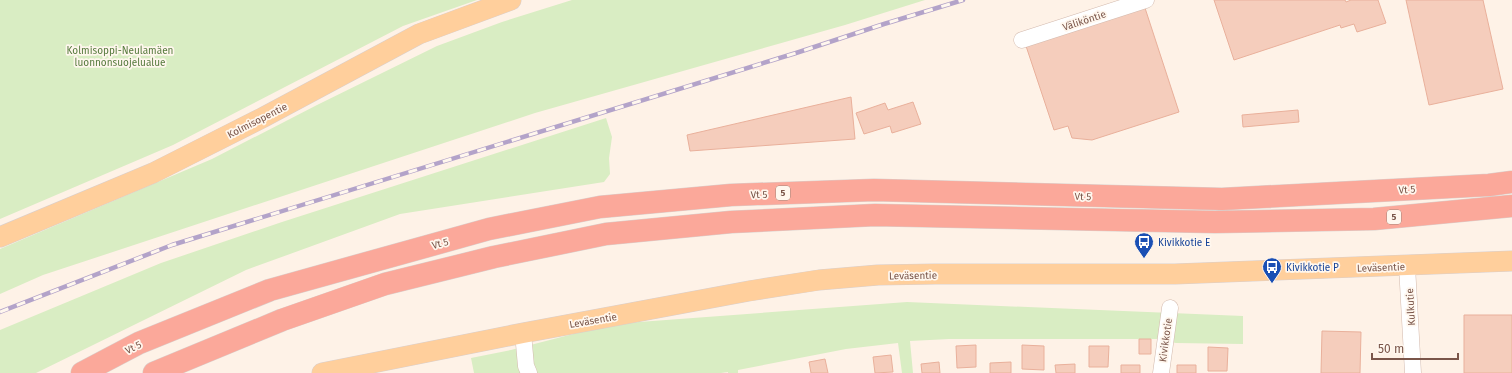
<svg xmlns="http://www.w3.org/2000/svg" width="1512" height="373" viewBox="0 0 1512 373" font-family="'Fira Sans',sans-serif">
  <style>
    .green { fill: #d9edc3 }
    .building { fill: #f5cdbc; stroke: #e9b09b }
    .lines { fill: none; stroke-linecap: round; stroke-linejoin: round }
    .minor-casing { stroke: #d3baae; stroke-width: 17 }
    .major-casing { stroke: #dacfcc; stroke-width: 21 }
    .highway-casing { stroke: #dacfcc; stroke-width: 23 }
    .minor { stroke: #fff; stroke-width: 16 }
    .major { stroke: #ffcf9c; stroke-width: 20 }
    .highway { stroke: #fba89a; stroke-width: 22 }
    .rail-casing { stroke: #b3a3c9; stroke-width: 4.5 }
    .rail { stroke: #fff7ee; stroke-width: 3; stroke-dasharray: 9; stroke-linecap: butt }
    .labels { text-anchor: middle; stroke-width: 3.5; stroke-linejoin: round; paint-order: stroke }
    .shield { fill: #fff7ee; stroke: #a2867a; stroke-width: 1 }
    .shield-label { font-size: 9px; font-weight: bold; fill: #7a5549 }
    .street-label { font-size: 10px; fill: #7a5549; stroke: #fff7ee }
    .park-label { font-size: 10px; fill: #567a3d; stroke: #fff7ee }
    .transit-label { font-size: 10px; fill: #164399; stroke: #fff7ee; text-anchor: start }
  </style>
  <rect width="100%" height="100%" fill="#fef2e7"/>
  <path class="green" d="M0 0H477L403 26 173 145 0 219Z
    M572 0H925L845 25 535 113 43 275 0 294V249L212 159 317 105 437 46 502 22Z
    M606 118 612 137 609 158 610 174 604 182 400 214 246 270 36 373H0V330L161 263 282 222Z
    M907 302 1243 316V344L1176 343 1156 339H949L910 341 913 373H902L898 343 846 349 738 370V373H728V372L721 373H474L471 358 511 350 612 324Z"/>
  <path class="building" d="M1214 0H1345L1346 2 1351 0H1378L1386 23 1357 32 1354 24 1341 28 1340 25 1234 60Z
    M1406 0H1483L1503 89 1429 105Z
    M1145 8 1179 112 1092 140 1072 138 1068 126 1054 130 1026 46Z
    M851 97 855 139 690 151 687 135Z
    M913 102 921 124 892 133 890 126 864 134 856 113 885 103 888 110Z
    M1298 110 1299 122 1243 127 1242 115Z
    M1464 315H1512V373H1464Z
    M1322 331 1361 332 1360 373H1321Z
    M1139 339H1151V354H1139Z
    M976 345V367L957 368 956 346Z
    M1022 345 1044 346V370L1022 369Z
    M1089 346H1109L1108 367H1089Z
    M1208 347 1228 348 1227 371H1208Z
    M891 355 893 372 875 373 873 357Z
    M825 359 828 373H811L809 362Z
    M939 362 940 373H922L921 364Z
    M1011 362V373H990V363Z
    M1075 364V373H1056L1055 365Z
    M1121 365H1140V373H1121Z
    M1177 365H1196V373H1177Z"/>
  <g class="lines">
    <g class="minor-casing">
      <path id="minor" d="M1022 40 1146 0
        M1407 266 1413 373
        M523 333 526 366 529 373
        M1161 373 1170 308"/>
    </g>
    <g class="major-casing">
      <path id="major" d="M0 237 153 173 262 118 419 34 511 0
        M322 373 523 333 749 291 819 280 878 275 935 274H1175L1512 261"/>
    </g>
    <g class="highway-casing">
      <path id="highway" d="M82 373 139 343 270 290 489 229 600 207 731 195 874 190 1222 199 1489 185 1512 182
        M154 373 282 320 385 284 494 257 606 234 731 222 875 215 1215 222 1374 219 1512 206"/>
    </g>
    <use href="#minor" class="minor"/>
    <use href="#major" class="major"/>
    <use href="#highway" class="highway"/>
    <g class="rail-casing">
      <path id="rail" d="M0 312 172 245 796 53 884 24 963 0"/>
    </g>
    <use href="#rail" class="rail"/>
  </g>
  <defs>
    <g id="bus-pin" transform="scale(1)"><path d="M0 17L-7.5 6A9.5 9.5 0 1 1 7.5 6Z" fill="#1a4fb4" stroke="#fff7ee"/><path d="M-5-6H5V4H4V6H2V4H-2V6H-4V4H-5ZM-3.5-4V0h7V-4ZM-3.5 1.2v1.5H-2V1.2ZM2 1.2v1.5H3.5V1.2Z" fill="#fff"/></g>
  </defs>
  <g fill-rule="evenodd">
    <use href="#bus-pin" x="1144" y="242"/>
    <use href="#bus-pin" x="1272" y="267"/>
  </g>
  <g class="labels">
    <g class="shield">
      <rect x="776" y="186" width="14" height="14" rx="3"/>
      <rect x="1387" y="210" width="14" height="14" rx="3"/>
    </g>
    <g class="shield-label">
      <text x="783" y="196">5</text>
      <text x="1394" y="220">5</text>
    </g>
    <g class="street-label">
      <text transform="translate(1084 20) rotate(-18)" y="4">Väliköntie</text>
      <text transform="translate(257 120) rotate(-27)" y="4">Kolmisopentie</text>
      <text transform="translate(1407 189) rotate(-3)" y="4">Vt 5</text>
      <text transform="translate(759 194) rotate(-2)" y="4">Vt 5</text>
      <text transform="translate(1083 196) rotate(1)" y="4">Vt 5</text>
      <text transform="translate(440 243) rotate(-15)" y="4">Vt 5</text>
      <text transform="translate(1381 267) rotate(-2)" y="4">Leväsentie</text>
      <text transform="translate(913 275) rotate(-1)" y="4">Leväsentie</text>
      <text transform="translate(1410 307) rotate(-93)" y="4">Kulkutie</text>
      <text transform="translate(593 320) rotate(-10)" y="4">Leväsentie</text>
      <text transform="translate(1165 340) rotate(-82)" y="4">Kivikkotie</text>
      <text transform="translate(133 347) rotate(-26)" y="4">Vt 5</text>
    </g>
    <g class="park-label">
      <text x="120" y="54">Kolmisoppi-Neulamäen<tspan x="120" dy="12">luonnonsuojelualue</tspan></text>
    </g>
    <g class="transit-label">
      <text x="1158" y="246">Kivikkotie E</text>
      <text x="1286" y="271">Kivikkotie P</text>
    </g>
  </g>
  <path d="M1372 353v6h86v-6" fill="none" stroke="#7a5549" stroke-width="2"/>
  <text x="1378" y="353" font-size="12" fill="#7a5549" stroke="#fff7ee" stroke-width="3" paint-order="stroke">50 m</text>
</svg>
